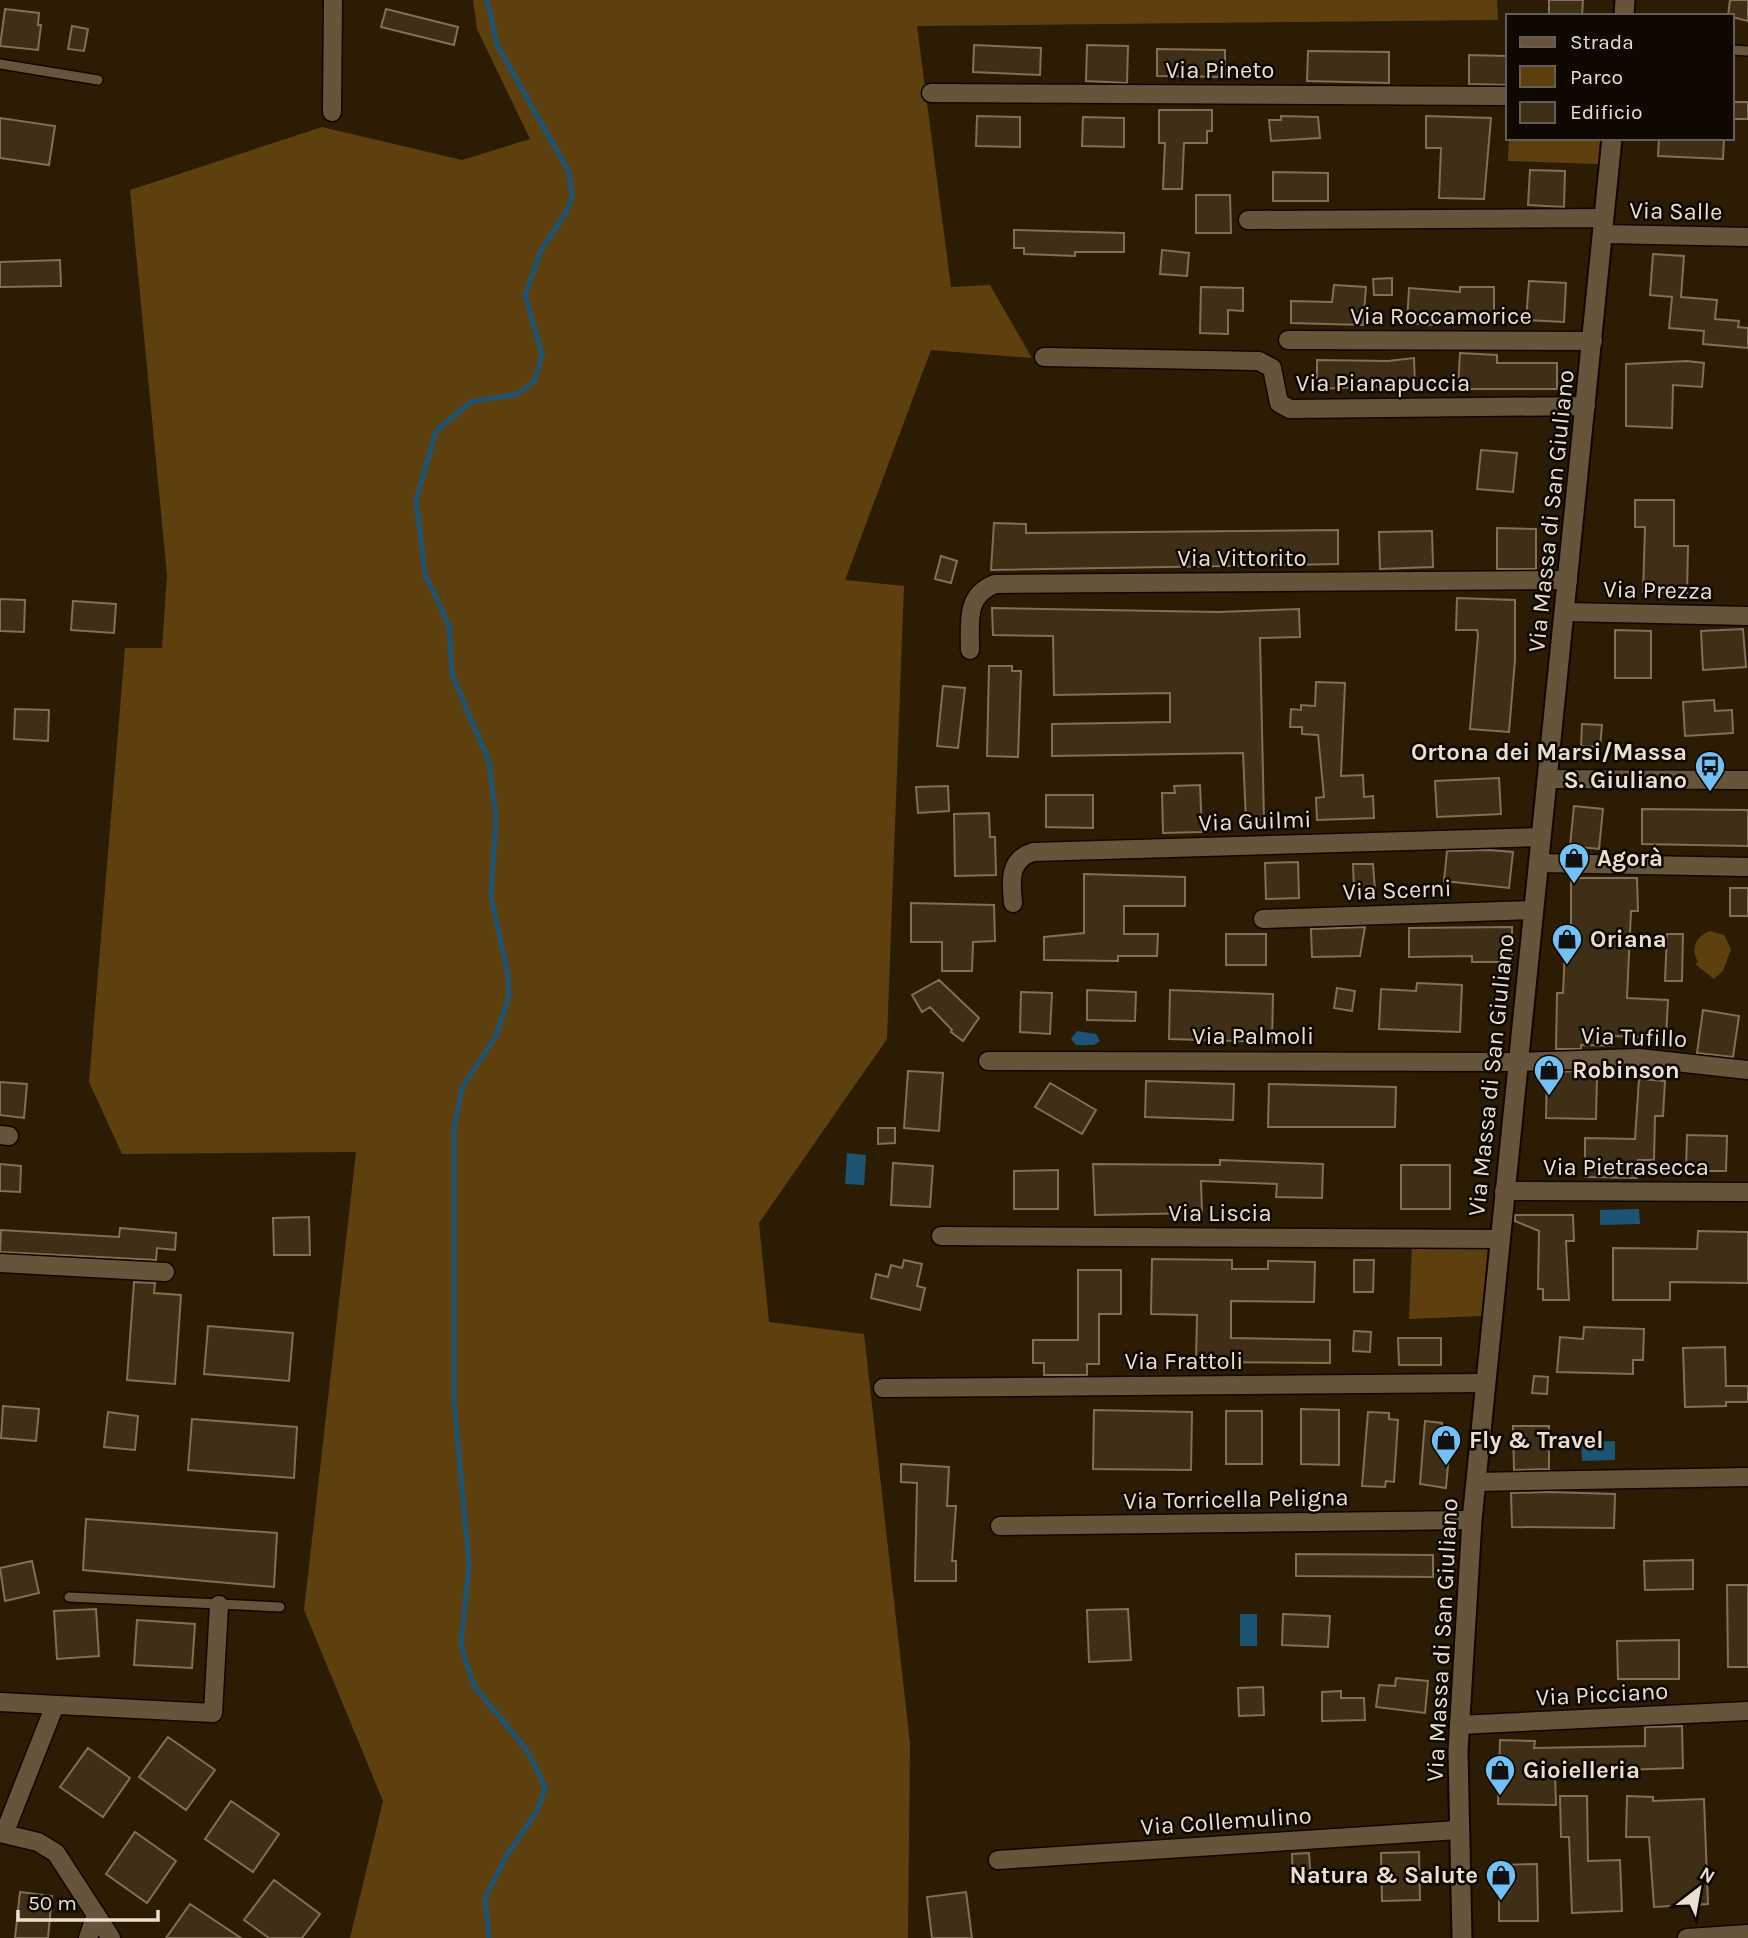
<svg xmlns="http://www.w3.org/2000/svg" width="1748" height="1938" viewBox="0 0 1748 1938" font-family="Karla,sans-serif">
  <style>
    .green { fill: #5d400d }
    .water { fill: #1d5474 }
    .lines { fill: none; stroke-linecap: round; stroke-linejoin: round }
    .stream { stroke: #1d5474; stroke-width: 5 }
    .building { fill: #3f2f16; stroke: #826f55; stroke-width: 2 }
    .service-casing { stroke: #130600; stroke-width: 12 }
    .minor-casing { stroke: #130600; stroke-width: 21 }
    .tertiary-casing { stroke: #130600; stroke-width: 23 }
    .service { stroke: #66553b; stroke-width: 9 }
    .minor { stroke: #66553b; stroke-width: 18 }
    .tertiary { stroke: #66553b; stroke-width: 19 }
    .labels { text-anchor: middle; stroke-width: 5; stroke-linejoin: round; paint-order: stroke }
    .street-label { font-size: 24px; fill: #eadfd1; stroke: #0e0801 }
    .poi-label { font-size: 24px; font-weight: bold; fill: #eadfd1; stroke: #0e0801; text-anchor: start }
  </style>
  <rect width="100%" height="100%" fill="#2b1c03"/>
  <path class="green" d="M473 0H1497L1498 20 917 26 951 287 990 285 1032 358 931 350 845 580 904 586 887 1039 759 1223 769 1322 864 1334 910 1743 908 1938H350L383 1801 304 1610 356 1152 122 1154 89 1082 125 648H162L167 575 130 190 322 127 462 160 530 139 477 29Z
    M1509 138H1600L1599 164 1508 161Z
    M1710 931 1724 935 1731 949 1723 971 1714 979 1695 964 1698 962C1690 949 1696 936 1710 931Z
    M1412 1243 1488 1245 1482 1316 1409 1319Z"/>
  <path class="water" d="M1077 1031 1096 1034 1100 1041 1094 1045H1076L1071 1039Z
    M847 1153 866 1155 864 1185 845 1184Z
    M1639 1209 1640 1224 1600 1225V1210Z
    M1615 1441V1460L1582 1461 1581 1442Z
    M1240 1614H1257V1646H1240Z"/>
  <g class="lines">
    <path class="stream" d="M487 0 497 45 569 172 572 197 567 211 541 250 525 295 542 354 535 381 517 394 471 402 436 431 416 500 425 574 449 626 452 674 489 762 496 816 491 896 508 975 509 996 496 1036 462 1088 454 1129V1401L469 1564 461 1646 474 1686 527 1750 545 1787 537 1811 505 1858 485 1898 489 1938"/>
  </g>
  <path class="building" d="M1549 0H1583L1582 16H1549Z
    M1730 0H1748V21L1728 16Z
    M5 9 39 13 38 25H41L38 50 0 46Z
    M386 9 458 27 454 45 381 27Z
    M72 26 88 29 84 51 68 49Z
    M974 45 1041 48 1040 75 973 72Z
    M1087 45 1128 46 1127 83 1086 81Z
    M1157 49 1225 50V77L1157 76Z
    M1308 51 1389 52V83L1307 81Z
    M1469 55 1508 56V85L1469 84Z
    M1732 102H1748V119H1732Z
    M1159 110H1212V131H1207V143H1184L1182 189H1163L1165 143H1159Z
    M977 116 1020 117V147L976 146Z
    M1281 116 1318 117 1320 138 1271 141 1269 120H1281Z
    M1426 116 1491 118 1484 199 1439 198 1441 148H1426Z
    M1083 117 1124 118V147L1082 146Z
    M0 118 55 126 49 165 0 158Z
    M1659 138H1724L1723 159 1658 156Z
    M1530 170 1565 171 1564 207 1528 205Z
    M1273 172 1328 173V201H1273Z
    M1196 195H1230L1231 233H1196Z
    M1014 230 1124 233V252H1075V256L1024 254V248H1014Z
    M1162 250 1189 253 1187 276 1160 274Z
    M1653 254 1684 256 1681 297 1717 300 1715 319 1739 321 1738 327 1748 328V348L1703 344 1704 331 1669 328 1672 297 1650 295Z
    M60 260 61 286 0 287V262Z
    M1392 278V295H1374L1373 279Z
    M1529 281 1566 283 1564 322 1526 320Z
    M1334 285 1366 287 1363 325 1291 323V301L1332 302Z
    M1201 287 1243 288V311L1228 310V334L1200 333Z
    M1460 287H1494V318L1435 319V325L1407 323 1409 288 1460 292Z
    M1460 353 1497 355V363H1557V389H1458Z
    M1414 358 1415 385 1317 389V360L1388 361Z
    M1687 361 1704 363 1702 387 1673 385 1672 428 1626 426V364Z
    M1481 450 1517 453 1513 492 1477 489Z
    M1635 500H1674V546H1688L1687 593 1643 592 1645 527H1635Z
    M994 523 1026 524V533L1338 530V564L991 570Z
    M1497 528 1536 529V569H1497Z
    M1432 531 1433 567 1380 569 1379 532Z
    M941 556 957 561 951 583 935 579Z
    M1457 598 1515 600V660L1509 732 1470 729 1478 635 1477 630H1456Z
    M0 599 25 600 24 632 0 631Z
    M73 601 116 604 114 633 71 630Z
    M992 608 1218 612 1299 609 1300 637 1260 638 1264 820 1246 821 1243 753 1052 756V724L1170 722V693L1054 695 1053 636 993 635Z
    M1743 629 1746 667 1703 670 1701 631Z
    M1615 630 1651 631V678H1615Z
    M989 666H1012V671H1021L1018 757 987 756Z
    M1316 682 1345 683 1341 776 1363 775 1364 797 1373 796 1374 818 1317 820 1316 798 1324 797 1318 735 1302 734V727H1290L1291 709 1301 710V705L1315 706Z
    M943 686 965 688 958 748 937 746Z
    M1714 700 1715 711 1732 710 1733 733 1685 736 1683 702Z
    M15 709 49 710 48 741 14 739Z
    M1582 724 1602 725 1600 747 1581 746Z
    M1499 778 1501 814 1437 817 1435 781Z
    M1200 785 1202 832 1163 833 1162 793H1175L1174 786Z
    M948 786 949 811 918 813 916 787Z
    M1046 795H1093V828L1046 827Z
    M1574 806 1603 809 1599 849 1570 846Z
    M1642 809 1748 810V846L1642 844Z
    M989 813 990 837H995L996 875 955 876 954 814Z
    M1489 850 1513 852 1509 888 1444 881 1447 851Z
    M1298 862 1299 898 1266 899 1265 863Z
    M1353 864H1373L1375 890 1354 891Z
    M1084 874 1185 877V906H1124V934H1158L1157 956H1118V961L1044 960V937L1084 933Z
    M1571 878H1637L1638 911H1631L1627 998 1668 1000 1666 1038 1613 1036V1046L1581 1045V1049H1556L1557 993H1563L1566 928H1571Z
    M1730 888H1748V916H1730Z
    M911 903 994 905 995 941 973 942 972 971H942V942H911Z
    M1365 927 1360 956 1312 957 1311 929Z
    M1512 927V962H1472V956L1409 957V928Z
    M1226 934H1266V965H1226Z
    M1667 934H1683L1682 981H1665Z
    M939 980 979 1018 963 1041 951 1032 952 1030 930 1007 922 1012 912 995Z
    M1417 983 1462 985 1460 1032 1379 1029 1381 989 1416 991Z
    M1337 988 1355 991 1352 1011 1334 1008Z
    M1087 990 1136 992 1135 1021 1087 1020Z
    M1170 990 1273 994 1272 1042 1169 1039Z
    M1021 992 1052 993 1050 1034 1020 1032Z
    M1703 1010 1739 1016 1733 1057 1697 1053Z
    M908 1071 943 1073 939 1131 904 1128Z
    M1581 1071V1075H1597L1596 1119 1546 1118 1547 1072Z
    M1639 1079 1665 1081 1663 1116H1655L1654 1160H1638L1637 1178 1585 1177V1138L1635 1139Z
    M1146 1081 1234 1084 1233 1120 1145 1117Z
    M0 1082 27 1084 24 1118 0 1115Z
    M1050 1083 1096 1110 1082 1134 1035 1107Z
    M1269 1084 1396 1087 1395 1127H1268Z
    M878 1128H895V1143L878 1144Z
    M1687 1135 1727 1136 1726 1171H1686Z
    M1220 1160 1323 1164 1322 1198 1276 1197 1277 1184 1201 1181 1202 1213 1095 1215 1093 1164 1220 1165Z
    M893 1163 933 1166 930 1207 891 1205Z
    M0 1164 21 1166 20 1192 0 1191Z
    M1401 1165H1450V1209H1401Z
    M1058 1170V1209H1014V1171Z
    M1515 1215H1573L1574 1241H1566L1569 1300H1543V1289H1538L1539 1231 1515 1221Z
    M309 1217 310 1255H274L273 1218Z
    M120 1228 176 1233 175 1250 157 1248 156 1260 0 1252 1 1230 119 1237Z
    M1698 1231 1748 1232V1283L1670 1282V1300H1613V1248L1697 1249Z
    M1152 1259 1232 1260V1269H1268V1261L1315 1262 1314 1302 1231 1301V1338L1330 1340V1363L1196 1362 1197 1315 1151 1314Z
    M904 1260 922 1264 917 1286 925 1288 920 1310 871 1298 876 1274 888 1277 891 1265 902 1268Z
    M1354 1260H1374L1373 1292H1354Z
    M1078 1270H1121V1314H1099V1364H1087V1375H1044V1363H1033V1340H1078Z
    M134 1282 155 1283 154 1293 181 1295 175 1384 127 1380Z
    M208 1326 293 1333 289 1381 204 1374Z
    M1584 1327 1644 1329 1643 1360H1633V1374L1557 1372 1560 1337 1583 1339Z
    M1354 1331 1371 1332 1370 1352 1353 1351Z
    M1398 1338H1441V1365H1399Z
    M1725 1347 1726 1386H1748V1402H1726V1406L1685 1407 1683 1348Z
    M1534 1376 1548 1377 1547 1394 1532 1393Z
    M3 1406 39 1409 36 1441 1 1438Z
    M1301 1409 1339 1410V1465L1301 1464Z
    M1094 1410 1192 1412 1191 1470 1093 1469Z
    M1226 1411H1262V1464H1226Z
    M108 1412 138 1416 135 1450 104 1447Z
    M1368 1412 1389 1413V1419L1398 1420 1394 1482 1386 1481 1385 1487 1362 1486Z
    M192 1419 297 1427 294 1478 188 1470Z
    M1425 1421 1442 1423V1430H1451L1446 1488 1420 1484Z
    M1513 1426H1549V1469L1514 1470Z
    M901 1464 949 1467 947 1506H956L952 1561H956V1581H915L917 1483 901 1482Z
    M1549 1492 1615 1494 1614 1528 1512 1527 1511 1493Z
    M86 1519 277 1533 274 1587 83 1570Z
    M1296 1554 1433 1555V1577L1296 1576Z
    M1693 1560V1589L1645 1590 1644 1561Z
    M32 1561 39 1593 5 1601 0 1568Z
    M1727 1585H1748V1667H1728Z
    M96 1609 99 1656 57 1659 54 1611Z
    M1128 1609 1131 1660 1089 1662 1087 1610Z
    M1283 1614 1330 1616 1328 1647 1282 1645Z
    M137 1620 195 1624 192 1668 134 1665Z
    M1679 1640V1679H1618L1617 1641Z
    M1396 1678 1428 1681 1425 1713 1376 1707 1379 1685 1395 1686Z
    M1263 1687 1264 1715 1239 1716 1238 1688Z
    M1341 1691V1698H1364L1365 1720 1322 1721V1692Z
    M1682 1726 1683 1768 1555 1772 1556 1805 1498 1804 1500 1740 1535 1741 1534 1748 1645 1746V1727Z
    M168 1737 215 1770 186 1810 139 1777Z
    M88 1748 130 1778 103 1817 60 1787Z
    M1560 1796H1587L1588 1861 1620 1860 1622 1911 1572 1913 1569 1837H1561Z
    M1627 1796 1653 1797V1801L1704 1799 1708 1904 1654 1907 1649 1837H1626Z
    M231 1801 279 1834 253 1872 205 1839Z
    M135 1832 176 1861 147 1903 106 1874Z
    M1419 1852 1420 1900 1382 1901 1381 1853Z
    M1309 1853 1311 1882 1293 1883 1292 1854Z
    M1537 1864 1538 1921H1499V1865Z
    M274 1880 320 1914 302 1938H269L244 1920Z
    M20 1892 52 1896 48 1938H15Z
    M966 1892 972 1938H932L927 1897Z
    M190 1904 241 1938H166Z"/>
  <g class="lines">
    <g class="service-casing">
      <path id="service" d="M1732 50 1748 51
        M0 64 98 80
        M69 1597 280 1607"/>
    </g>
    <g class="minor-casing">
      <path id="minor" d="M931 93 1508 96
        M332 112 333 0
        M1248 220 1604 218
        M1604 234 1748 237
        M1288 340 1593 341
        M1044 357 1259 361 1272 368 1279 403 1290 409 1586 406
        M1566 612 1748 616
        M970 650C970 623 965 595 995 584L1568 580
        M1547 779 1748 780
        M1538 863 1748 867
        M1013 903C1011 882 1008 860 1033 852L1540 837
        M1263 919 1533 910
        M988 1061 1518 1062 1639 1058 1748 1070
        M0 1135 9 1136
        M1504 1191 1748 1192
        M941 1236 1499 1239
        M0 1263 165 1272
        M883 1388 1485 1383
        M1476 1482 1748 1477
        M1000 1526 1472 1520
        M0 1702 213 1713 219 1605
        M1459 1725 1748 1711
        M0 1833 38 1842 56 1853 111 1938
        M4 1834 55 1705
        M998 1860 1458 1830
        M88 1938 96 1914
        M1687 1938 1748 1934"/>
    </g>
    <g class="tertiary-casing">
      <path id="tertiary" d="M1624 16 1625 0
        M1462 1938 1458 1751 1472 1520 1612 138"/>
    </g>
    <use href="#service" class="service"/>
    <use href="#minor" class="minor"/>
    <use href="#tertiary" class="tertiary"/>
  </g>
  <defs>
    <g id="bus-pin" transform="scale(1.575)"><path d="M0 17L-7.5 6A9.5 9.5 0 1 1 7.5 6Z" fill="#72c1f5" stroke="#0e0801"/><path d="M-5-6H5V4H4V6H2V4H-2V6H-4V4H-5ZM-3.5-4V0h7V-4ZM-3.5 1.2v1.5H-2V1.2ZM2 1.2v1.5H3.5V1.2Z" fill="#111"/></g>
    <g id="shop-pin" transform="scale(1.575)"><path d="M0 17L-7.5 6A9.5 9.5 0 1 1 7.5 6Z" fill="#72c1f5" stroke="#0e0801"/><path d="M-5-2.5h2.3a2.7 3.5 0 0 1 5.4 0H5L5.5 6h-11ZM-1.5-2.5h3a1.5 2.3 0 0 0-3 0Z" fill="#111"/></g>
  </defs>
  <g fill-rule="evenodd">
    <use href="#bus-pin" x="1710" y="766"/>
    <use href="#shop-pin" x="1574" y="858"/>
    <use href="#shop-pin" x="1567" y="939"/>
    <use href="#shop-pin" x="1549" y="1070"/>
    <use href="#shop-pin" x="1446" y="1440"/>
    <use href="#shop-pin" x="1500" y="1770"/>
    <use href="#shop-pin" x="1501" y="1875"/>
  </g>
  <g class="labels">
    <g class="street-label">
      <text x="1220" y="78">Via Pineto</text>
      <text transform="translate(1676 211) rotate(1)" y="8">Via Salle</text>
      <text x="1441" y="324">Via Roccamorice</text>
      <text x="1383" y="391">Via Pianapuccia</text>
      <text transform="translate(1551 511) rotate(-84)" y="8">Via Massa di San Giuliano</text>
      <text x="1242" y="566">Via Vittorito</text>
      <text transform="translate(1658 590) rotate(1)" y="8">Via Prezza</text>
      <text transform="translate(1255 821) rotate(-2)" y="8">Via Guilmi</text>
      <text transform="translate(1397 890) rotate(-2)" y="8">Via Scerni</text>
      <text x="1253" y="1044">Via Palmoli</text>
      <text transform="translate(1634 1037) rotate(2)" y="8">Via Tufillo</text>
      <text transform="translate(1491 1075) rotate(-84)" y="8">Via Massa di San Giuliano</text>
      <text x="1626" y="1175">Via Pietrasecca</text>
      <text x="1220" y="1221">Via Liscia</text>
      <text x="1184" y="1369">Via Frattoli</text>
      <text transform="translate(1236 1499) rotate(-1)" y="8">Via Torricella Peligna</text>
      <text transform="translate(1442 1640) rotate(-87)" y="8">Via Massa di San Giuliano</text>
      <text transform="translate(1602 1694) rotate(-3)" y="8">Via Picciano</text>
      <text transform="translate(1226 1821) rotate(-4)" y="8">Via Collemulino</text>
    </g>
    <g class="poi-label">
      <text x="1687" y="760" text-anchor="end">Ortona dei Marsi/Massa<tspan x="1687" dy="28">S. Giuliano</tspan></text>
      <text x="1597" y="866">Agorà</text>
      <text x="1590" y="947">Oriana</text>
      <text x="1572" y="1078">Robinson</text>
      <text x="1469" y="1448">Fly &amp; Travel</text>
      <text x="1523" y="1778">Gioielleria</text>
      <text x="1478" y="1883" text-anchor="end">Natura &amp; Salute</text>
    </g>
  </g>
  <rect x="1506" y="14" width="228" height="126" fill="#0e0801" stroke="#665e54" stroke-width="2"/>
  <rect x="1520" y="37" width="35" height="10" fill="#66553b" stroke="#665e54" stroke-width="2"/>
  <text x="1570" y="49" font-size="21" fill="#eadfd1">Strada</text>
  <rect x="1520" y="66" width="35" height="21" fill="#5d400d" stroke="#665e54" stroke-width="2"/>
  <text x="1570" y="84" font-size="21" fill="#eadfd1">Parco</text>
  <rect x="1520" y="102" width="35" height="21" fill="#3f2f16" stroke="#665e54" stroke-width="2"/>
  <text x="1570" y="119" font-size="21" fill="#eadfd1">Edificio</text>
  <g transform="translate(1699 1889) rotate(31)" stroke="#0e0801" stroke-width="5" paint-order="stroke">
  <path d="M0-5L12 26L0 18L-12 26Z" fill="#eadfd1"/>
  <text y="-10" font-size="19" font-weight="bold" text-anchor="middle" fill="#eadfd1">N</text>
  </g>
  <path d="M18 1910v10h140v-10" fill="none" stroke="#eadfd1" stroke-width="3.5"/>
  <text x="28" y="1910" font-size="21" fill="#eadfd1" stroke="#0e0801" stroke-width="5" paint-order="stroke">50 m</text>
</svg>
